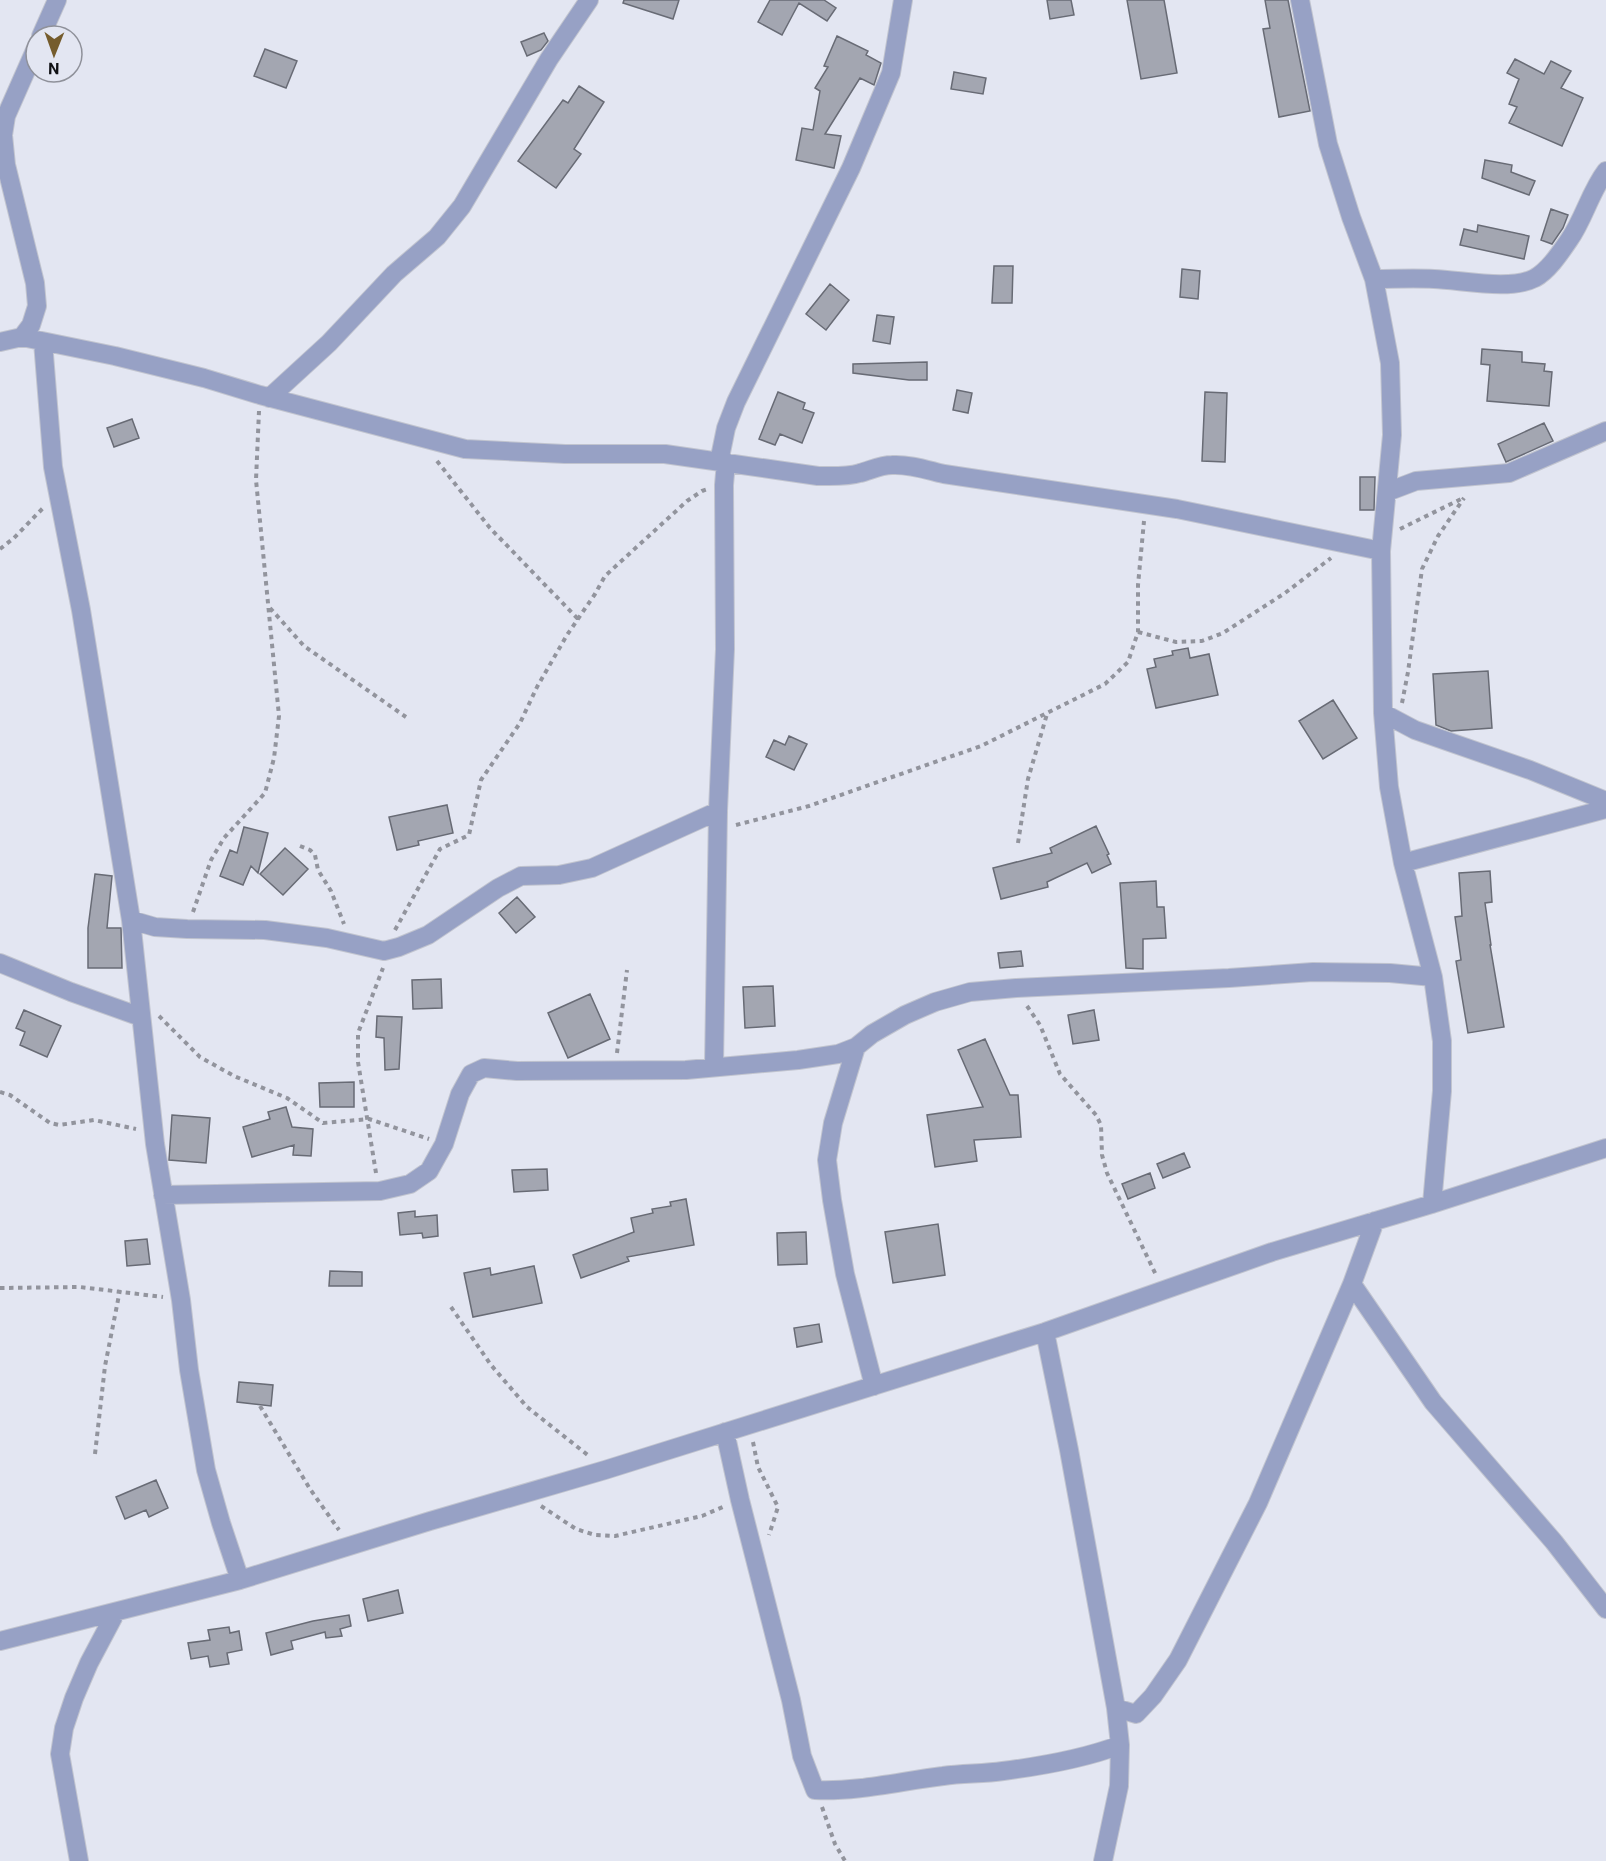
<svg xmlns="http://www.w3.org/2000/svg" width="1606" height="1861" viewBox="0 0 1606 1861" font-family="Roboto,sans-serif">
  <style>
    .building { fill: #a3a6b1; stroke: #686b75; stroke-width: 1.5 }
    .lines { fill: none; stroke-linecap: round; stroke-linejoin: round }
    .minor-casing { stroke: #c1c4cf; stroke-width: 20 }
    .path { stroke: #92949d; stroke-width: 4; stroke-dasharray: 4.5 4.5; stroke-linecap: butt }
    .minor { stroke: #97a1c5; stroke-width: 18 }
  </style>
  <rect width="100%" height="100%" fill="#e3e6f2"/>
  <path class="building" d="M624 0H679L673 19 623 3Z
    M770 0H824L836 8 827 21 799 3 782 35 758 22Z
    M1047 0H1071L1074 15 1050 19Z
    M1127 0H1164L1177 73 1141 79Z
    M1265 0H1288L1310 111 1279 117 1263 29 1270 28Z
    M544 33 548 41 541 50 527 56 521 42Z
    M837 36 868 51 866 55 881 63 874 85 860 78 825 134 841 136 834 168 796 160 802 128 813 130 820 91 815 88 828 67 824 66Z
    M265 49 297 61 286 88 254 76Z
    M1515 59 1544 74 1551 61 1571 71 1561 88 1583 98 1562 146 1509 123 1517 107 1509 104 1519 79 1507 73Z
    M954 72 986 78 983 94 951 89Z
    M579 86 604 102 574 149 581 154 556 188 518 161 563 100 568 103Z
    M1485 160 1512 165 1511 172 1535 181 1529 195 1482 178Z
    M1551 209 1568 215 1563 228 1552 244 1541 240Z
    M1478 225 1529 236 1524 259 1460 245 1464 229 1477 232Z
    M994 266H1013L1012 303H992Z
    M1182 269 1200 271 1198 299 1180 297Z
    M830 284 849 300 826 330 806 314Z
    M877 315 894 317 890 344 873 341Z
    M1482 349 1522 352V362L1545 364 1544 371 1552 372 1549 406 1487 401 1490 365 1481 364Z
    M927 362V380H909L853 373V364Z
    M957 390 972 393 968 413 953 410Z
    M778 392 805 403 803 409 814 413 802 443 780 434 775 445 759 439Z
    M1205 392 1227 393 1225 462 1202 461Z
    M132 419 139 438 114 447 107 428Z
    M1544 423 1553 441 1506 462 1498 444Z
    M1360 477H1375L1374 510H1360Z
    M1188 648 1190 658 1209 654 1218 695 1156 708 1147 669 1156 667 1154 659 1173 655 1172 651Z
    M1488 671 1492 728 1451 731 1436 725 1433 674Z
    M1333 700 1357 738 1323 759 1299 721Z
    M789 736 807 744 794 770 766 757 774 740 785 745Z
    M447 805 453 833 418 841 419 845 397 850 389 817Z
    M1096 826 1109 854 1107 855 1111 864 1092 873 1087 863 1047 882 1048 887 1001 899 993 868 1052 853 1050 848Z
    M244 827 268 833 258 873 251 866 243 885 220 876 230 850 237 853Z
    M285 848 308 869 283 895 260 874Z
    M1490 871 1492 902 1485 903 1491 945H1490L1504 1027 1468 1033 1456 961 1461 960 1455 917 1462 916 1459 873Z
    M95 874 112 876 107 928H121L122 968H88V928Z
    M1156 881 1157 907H1164L1166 938 1143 939V969L1126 968 1120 883Z
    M517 897 535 917 516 933 499 913Z
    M1021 951 1023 966 1000 968 998 953Z
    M441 979 442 1008 413 1009 412 980Z
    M773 986 775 1026 745 1028 743 987Z
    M590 994 610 1039 568 1058 548 1013Z
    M24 1010 61 1026 47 1057 20 1045 25 1032 16 1028Z
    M1094 1010 1099 1040 1073 1044 1068 1015Z
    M377 1016 402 1017 399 1069 385 1070 384 1038 376 1037Z
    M985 1039 1010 1095H1018L1021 1137 974 1140 977 1161 935 1167 927 1115 983 1107 958 1050Z
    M354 1082V1107H320L319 1083Z
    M286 1107 292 1127 313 1129 311 1156 293 1155 294 1145 252 1157 243 1127 270 1119 268 1112Z
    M172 1115 210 1118 206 1163 169 1160Z
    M1184 1153 1190 1167 1163 1178 1157 1164Z
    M547 1169 548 1190 514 1192 512 1170Z
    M1150 1173 1155 1188 1128 1199 1122 1184Z
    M686 1199 694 1245 627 1257 629 1261 581 1278 573 1255 634 1232 631 1218 653 1213 652 1209 671 1206 670 1202Z
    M415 1211V1217L437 1215 438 1236 423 1238 422 1233 400 1235 398 1213Z
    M938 1224 945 1275 893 1283 885 1232Z
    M806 1232 807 1264 778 1265 777 1233Z
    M147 1239 150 1264 127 1266 125 1241Z
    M534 1266 542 1303 473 1317 464 1273 490 1268 491 1275Z
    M330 1271 362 1272V1286H329Z
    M819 1324 822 1342 797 1347 794 1328Z
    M239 1382 273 1385 271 1406 237 1402Z
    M156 1480 168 1508 149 1517 146 1510 125 1519 116 1497Z
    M398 1590 403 1613 368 1621 363 1599Z
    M349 1615 351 1626 340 1629 342 1636 326 1638 325 1632 291 1641 293 1649 271 1655 266 1633 313 1621Z
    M229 1627 230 1633 239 1631 242 1650 227 1653 229 1664 210 1667 208 1656 191 1659 188 1643 210 1640 208 1630Z"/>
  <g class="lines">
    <g class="minor-casing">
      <path id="minor" d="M1300 0 1328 144 1351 217 1374 279 1390 363 1392 435 1381 551 1383 713 1389 787 1403 863 1433 977 1442 1041V1091L1432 1204
        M41 36 57 0
        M1374 279C1394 279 1414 278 1434 279 1462 280 1510 291 1535 278 1549 270 1560 253 1569 240 1584 219 1590 192 1606 171
        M22 337 115 356 204 378 260 395 465 449 565 454H665L818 476C832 476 847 477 860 473 871 470 881 465 892 465 910 464 927 470 944 474L1177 509 1381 551
        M0 342 22 337 31 325 37 306 35 283 6 165 3 135 6 116 36 48
        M43 342 53 467 81 610 131 920 155 1144 181 1300 189 1370 206 1470 221 1523 240 1580
        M269 398 329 343 394 274 437 237 462 206 549 59 589 0
        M719 462 726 428 736 402 851 168 891 73 903 0
        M1387 492 1416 481 1509 473 1606 431
        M1383 713 1415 730 1530 770 1606 801
        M1403 863 1606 809
        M131 920 155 927 187 929 265 930 327 938 384 951 399 947 428 935 498 888 521 876 559 875 592 868 718 811
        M0 963 71 992 141 1017
        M856 1047 833 1123 827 1160 832 1200 845 1274 874 1386
        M714 1067 718 811 725 649 724 485 726 462
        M163 1195 380 1191 410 1184 429 1171 444 1144 460 1094 471 1074 484 1068 517 1071 686 1070 798 1060 838 1054 856 1047 872 1034 905 1015 935 1002 970 992 1016 988 1229 978 1313 972 1390 973 1433 977
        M1352 1284 1433 1402 1554 1542 1606 1609
        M1045 1332 1069 1450 1116 1708 1120 1745 1119 1786 1103 1861
        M725 1432 740 1500 791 1700 802 1756 815 1790C858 1792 901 1781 943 1776 963 1773 983 1774 1003 1771 1042 1766 1083 1759 1120 1745
        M0 1641 240 1580 430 1521 605 1470 1045 1332 1272 1252 1432 1204 1606 1148
        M1116 1708 1136 1714 1153 1696 1178 1660 1258 1503 1352 1284 1375 1221
        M79 1861 60 1754 64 1728 74 1698 89 1663 116 1612"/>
    </g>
    <path class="path" d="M437 461 490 528 578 619
      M1400 529 1463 498
      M0 549 14 538 44 507
      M270 608 304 646 406 717
      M1138 632 1176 642 1202 641 1223 633 1285 593 1331 558
      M1402 703 1408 672 1422 569 1438 536 1464 498
      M736 825 809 806 981 746 1105 684 1128 662 1138 632V585L1144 521
      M1018 843 1028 779 1047 714
      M300 846 310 850 315 855 318 870 331 891 344 924
      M193 912 211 860 224 838 265 793 274 758 279 716 256 480 259 411
      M395 930 440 849 469 835 481 780 520 723 537 687 567 635 595 594 605 576 687 501 702 491 708 489
      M1027 1006 1040 1025 1060 1074 1096 1115 1101 1125 1102 1155 1107 1173 1156 1275
      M159 1016 200 1057 234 1076 287 1098 323 1123 369 1119 429 1139
      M617 1053 627 970
      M0 1092 10 1095 50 1123 59 1125 94 1120 136 1129
      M376 1173 358 1062V1033L383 968
      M0 1288 80 1287 163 1297
      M451 1307 491 1365 527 1407 589 1456
      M260 1406 310 1489 339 1530
      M753 1442 758 1467 778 1507 769 1535
      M95 1454 105 1366 120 1290
      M541 1506 576 1529 595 1535 615 1536 702 1516 725 1506
      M822 1807 835 1844 845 1861"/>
    <use href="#minor" class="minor"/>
  </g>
  <g transform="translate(54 54) rotate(181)"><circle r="28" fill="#e3e6f2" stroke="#8f919a" stroke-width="1.5"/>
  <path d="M0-4.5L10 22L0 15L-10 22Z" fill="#755c2d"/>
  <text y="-9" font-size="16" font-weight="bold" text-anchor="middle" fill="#101115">N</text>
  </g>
</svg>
